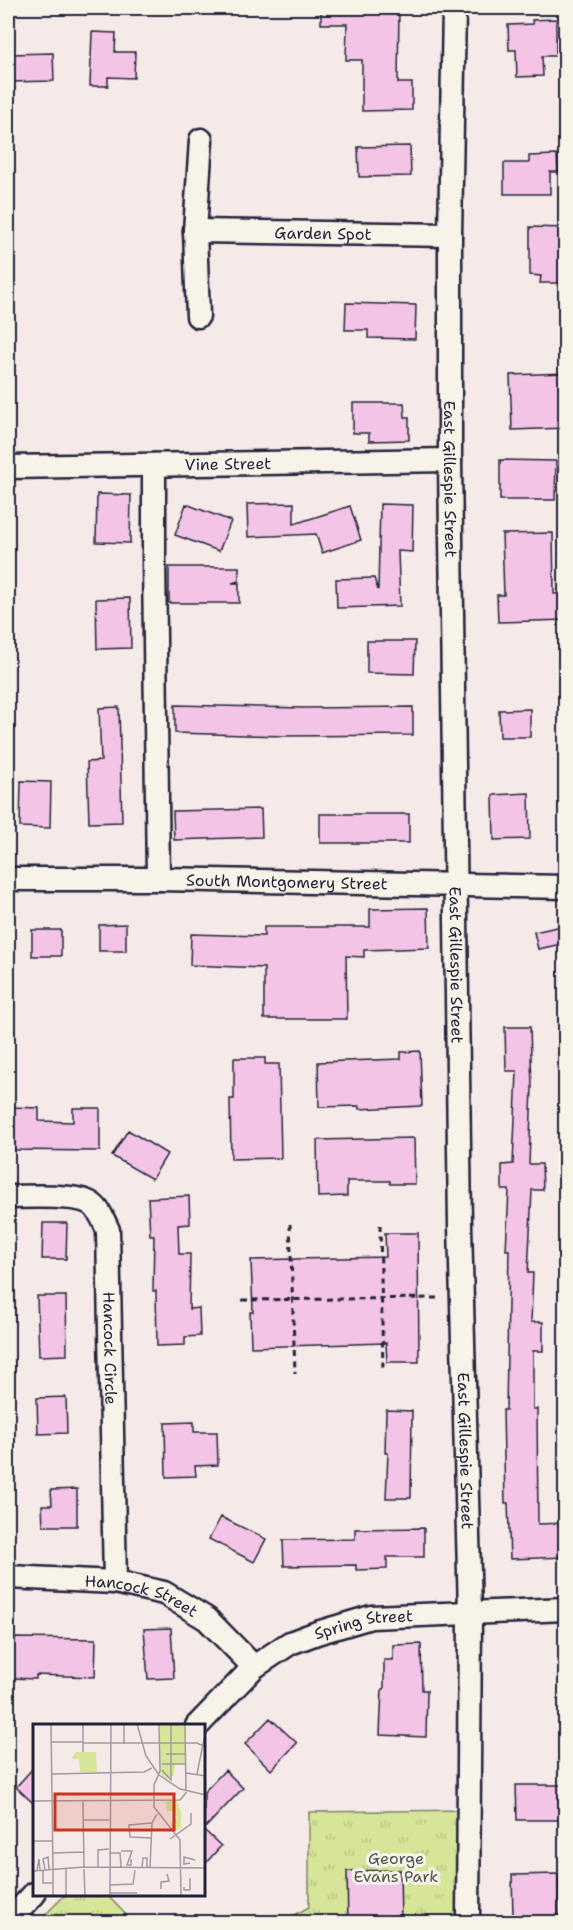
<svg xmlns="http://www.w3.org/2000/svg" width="573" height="1930" viewBox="0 0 573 1930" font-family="'Shantell Sans',sans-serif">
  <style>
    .grass { fill: url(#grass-tufts); stroke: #7c846a; stroke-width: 1.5 }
    .building { fill: #f4c4e6; stroke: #22223b; stroke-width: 1.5 }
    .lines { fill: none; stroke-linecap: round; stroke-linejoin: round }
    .minor-casing { stroke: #22223b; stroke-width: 27 }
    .path { stroke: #22223b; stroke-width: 3; stroke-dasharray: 6 4.5; stroke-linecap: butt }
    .minor { stroke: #f7f3e8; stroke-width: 22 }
    .labels { text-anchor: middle; stroke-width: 6; stroke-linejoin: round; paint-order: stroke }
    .street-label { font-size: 16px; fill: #22223b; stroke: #f7f3e8 }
    .park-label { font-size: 16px; fill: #4f5352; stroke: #f7f3e8 }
    .inset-road { fill: none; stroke: #a19aa3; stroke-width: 1.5 }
    .view { fill: #c8321e; fill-opacity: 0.15; stroke: #c8321e; stroke-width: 3 }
    .inset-edge { fill: none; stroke: #22223b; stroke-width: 3 }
  </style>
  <defs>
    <pattern id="grass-tufts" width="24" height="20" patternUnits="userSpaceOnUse" patternTransform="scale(1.5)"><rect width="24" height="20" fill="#d6e598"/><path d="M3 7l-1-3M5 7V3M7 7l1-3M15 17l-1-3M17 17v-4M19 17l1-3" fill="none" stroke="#b7c484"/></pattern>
  </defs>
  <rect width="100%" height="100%" fill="#f6eae8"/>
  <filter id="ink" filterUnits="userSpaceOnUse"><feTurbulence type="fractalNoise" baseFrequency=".0167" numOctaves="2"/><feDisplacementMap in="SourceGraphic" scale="12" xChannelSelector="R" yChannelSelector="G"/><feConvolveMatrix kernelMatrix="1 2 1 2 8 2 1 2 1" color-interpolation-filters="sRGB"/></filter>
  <g filter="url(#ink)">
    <path class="grass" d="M468 1810V1922H282L309 1907V1812Z
      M64 1896H108L133 1922H38Z"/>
    <path class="building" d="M321 8H399L398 83H412V110L362 111V60H346L347 24H321Z
      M556 19V56H542L543 76 517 77 516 50H509L508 25 533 24 532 20Z
      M92 32 116 33 115 52H135L134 78 108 77V86H90Z
      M53 53 54 81 8 82V54Z
      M410 146 411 176 359 177 358 147Z
      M557 155 558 172H550V194H504V163H529V156Z
      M530 227 566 228V283H540L541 276 530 275Z
      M346 303 416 305 415 339 368 338V330H345Z
      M566 373V428L512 430 510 375Z
      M353 403H404L405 417H409V440L369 441V433H353Z
      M500 460 556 461 555 500H500Z
      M97 494 131 495 130 543 96 542Z
      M294 503V524L350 506 361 540 322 553 316 534 248 537 247 504Z
      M186 504 231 521 219 551 175 535Z
      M380 504 413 505 412 552 398 551 400 606 337 608 336 579 374 578 378 590Z
      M553 533 554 594 566 593V620L498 622 497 595H504L502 534Z
      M169 567H239V581L232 583H239V603H169Z
      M130 598 131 648 97 649 96 599Z
      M367 641H415L414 674 367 673Z
      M175 705 302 708 413 707V735L286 736 175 733Z
      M119 707 122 822 89 823 87 762 101 761 99 708Z
      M530 709V737H500L499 710Z
      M21 781 51 782 50 828 20 827Z
      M529 793 530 839 494 840 493 795Z
      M261 809 262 837 174 840 173 811Z
      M320 814H409V843H320Z
      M428 908 429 948 364 950V957L346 956 347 1019H264V968L190 965 191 934 264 936V927H370V909Z
      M126 924V951H99V925Z
      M562 926 566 943 538 949 534 932Z
      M32 930H61V956H32Z
      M505 1027H530L532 1087 529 1164H542L543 1190H532L528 1273H533L531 1322H543V1351H533V1409H537L538 1524 566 1523V1557L510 1559 508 1503H505L503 1410H506L509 1250H506L509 1190H502V1165L513 1164 517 1071H506Z
      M420 1051 422 1106 359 1109V1106L319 1107 318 1062 401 1059V1052Z
      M234 1058H265V1064H279L281 1158 231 1159 230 1099H234Z
      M10 1107 39 1108V1121L73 1122V1108H100V1151L9 1150Z
      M128 1130 167 1154 152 1179 112 1156Z
      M414 1138 415 1184H390V1181H347V1196L318 1197 317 1140Z
      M189 1196 190 1224 178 1225 179 1254H190L189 1309 199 1308 200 1336 185 1337V1345L157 1346 156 1291H153L154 1235H150L148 1198Z
      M43 1223H67L66 1259H42Z
      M385 1233H418L419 1362H387L386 1343 251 1347 250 1312H253L251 1260 386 1257Z
      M37 1296H66L67 1355 39 1356Z
      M66 1397 67 1433 38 1434 37 1398Z
      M386 1410 412 1411 411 1498H386L388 1453H385Z
      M194 1422V1432H217L218 1465 195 1466 196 1476 166 1477 165 1423Z
      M77 1489V1526H43L42 1505H52L51 1490Z
      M221 1517 266 1539 254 1562 209 1539Z
      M424 1528V1557H387V1569L356 1570V1565L284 1566 283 1540 355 1539V1529Z
      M171 1628 174 1678 148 1679 144 1629Z
      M13 1638 96 1639 95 1677 36 1675V1679L12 1678Z
      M421 1644 422 1690H427L426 1737 380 1735 382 1689H384V1660H393V1645Z
      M270 1718 297 1743 271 1770 245 1744Z
      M34 1767V1804L16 1787Z
      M225 1770 243 1788 204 1829V1792Z
      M516 1785H566V1820H517Z
      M204 1830 221 1846 204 1865Z
      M400 1870 401 1923H348L347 1871Z
      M558 1874 559 1916 513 1917 512 1875Z"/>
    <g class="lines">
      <g class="minor-casing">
        <g id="minor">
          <path id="s1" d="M454 8 450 235V460L460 1225 470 1612 468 1922"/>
          <path id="s2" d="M195 231 450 235"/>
          <path d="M198 316 195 231 201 140"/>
          <path d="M154 465V559L158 879"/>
          <path id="s3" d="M8 467 450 460"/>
          <path id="s4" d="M8 879H158L566 887"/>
          <path id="s5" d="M8 1197C26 1197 75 1194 90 1203 100 1209 103 1220 108 1230L115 1582"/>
          <path id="s6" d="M8 1577 115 1582 164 1593 207 1619 254 1667"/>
          <path id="s7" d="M197 1726 254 1667 290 1643 317 1633 371 1617 566 1609"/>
          <path d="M8 1922 34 1894"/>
        </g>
      </g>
      <path class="path" d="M290 1224 295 1373
        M380 1225 383 1372
        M242 1300 438 1298"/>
      <use href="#minor" class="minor"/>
    </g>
  </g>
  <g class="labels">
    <g class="street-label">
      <text dy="6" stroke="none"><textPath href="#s2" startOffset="128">Garden Spot</textPath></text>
      <text dy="6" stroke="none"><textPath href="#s3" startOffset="220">Vine Street</textPath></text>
      <text dy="6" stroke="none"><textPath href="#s1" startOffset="471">East Gillespie Street</textPath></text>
      <text dy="6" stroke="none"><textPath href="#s4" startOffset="279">South Montgomery Street</textPath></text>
      <text dy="6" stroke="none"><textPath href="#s1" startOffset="957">East Gillespie Street</textPath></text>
      <text dy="6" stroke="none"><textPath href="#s5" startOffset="234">Hancock Circle</textPath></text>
      <text dy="6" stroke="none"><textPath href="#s1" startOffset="1443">East Gillespie Street</textPath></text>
      <text dy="6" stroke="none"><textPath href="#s6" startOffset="136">Hancock Street</textPath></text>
      <text dy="6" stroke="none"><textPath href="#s7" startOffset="202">Spring Street</textPath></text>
    </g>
    <g class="park-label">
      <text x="396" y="1864">George<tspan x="396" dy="18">Evans Park</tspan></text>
    </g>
  </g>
  <g transform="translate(33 1724)">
    <rect width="172" height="172" fill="#f6eae8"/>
    <path d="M43 28H63L64 48H47L46 35H38ZM133 77H144L148 88V104L144 107 137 100 144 94 139 87H134Z" fill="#d6e598"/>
    <path d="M127 0H152V40L142 41 141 51 133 55 127 49Z" fill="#d6e598"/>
    <path class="inset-road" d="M18 0 20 146M50 0V28M104 0 113 32 126 51 147 65 173 71M126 0 127 47 121 61V83L147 116 148 172M19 18H50M50 19H164L173 23M91 20V0M133 30H152M129 40H152M129 46 138 56V0M153 49 173 52M19 50 111 48 119 44M164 50 173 5M0 77 147 76 153 69 152 0M50 78 51 143M50 96H76M119 114 97 113 96 101 119 99M137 115 158 100V89M0 117H20M88 127H99L94 141H98V135M20 129 51 128M76 129H87L88 143M157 139 151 140V133L162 136M65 143V126L76 125M109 144 110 134H114V144M117 144 119 99 124 90M12 145 10 135 15 133 16 145M33 145V172M51 145 52 172M4 146 6 135 7 146M0 147 51 143 173 144M10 147V159H20M76 161 100 160 102 146M151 163V166H157V154M128 165V158L136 157 134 150M77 169H104M20 172V146M77 172 78 0"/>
    <path class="view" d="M22 70H141V106H22Z"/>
    <rect width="172" height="172" class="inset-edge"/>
  </g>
  <rect width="573" height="1930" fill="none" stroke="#f7f3e8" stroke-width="30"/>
  <rect x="15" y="15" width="543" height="1900" fill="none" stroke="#22223b" stroke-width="2" filter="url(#ink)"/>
</svg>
